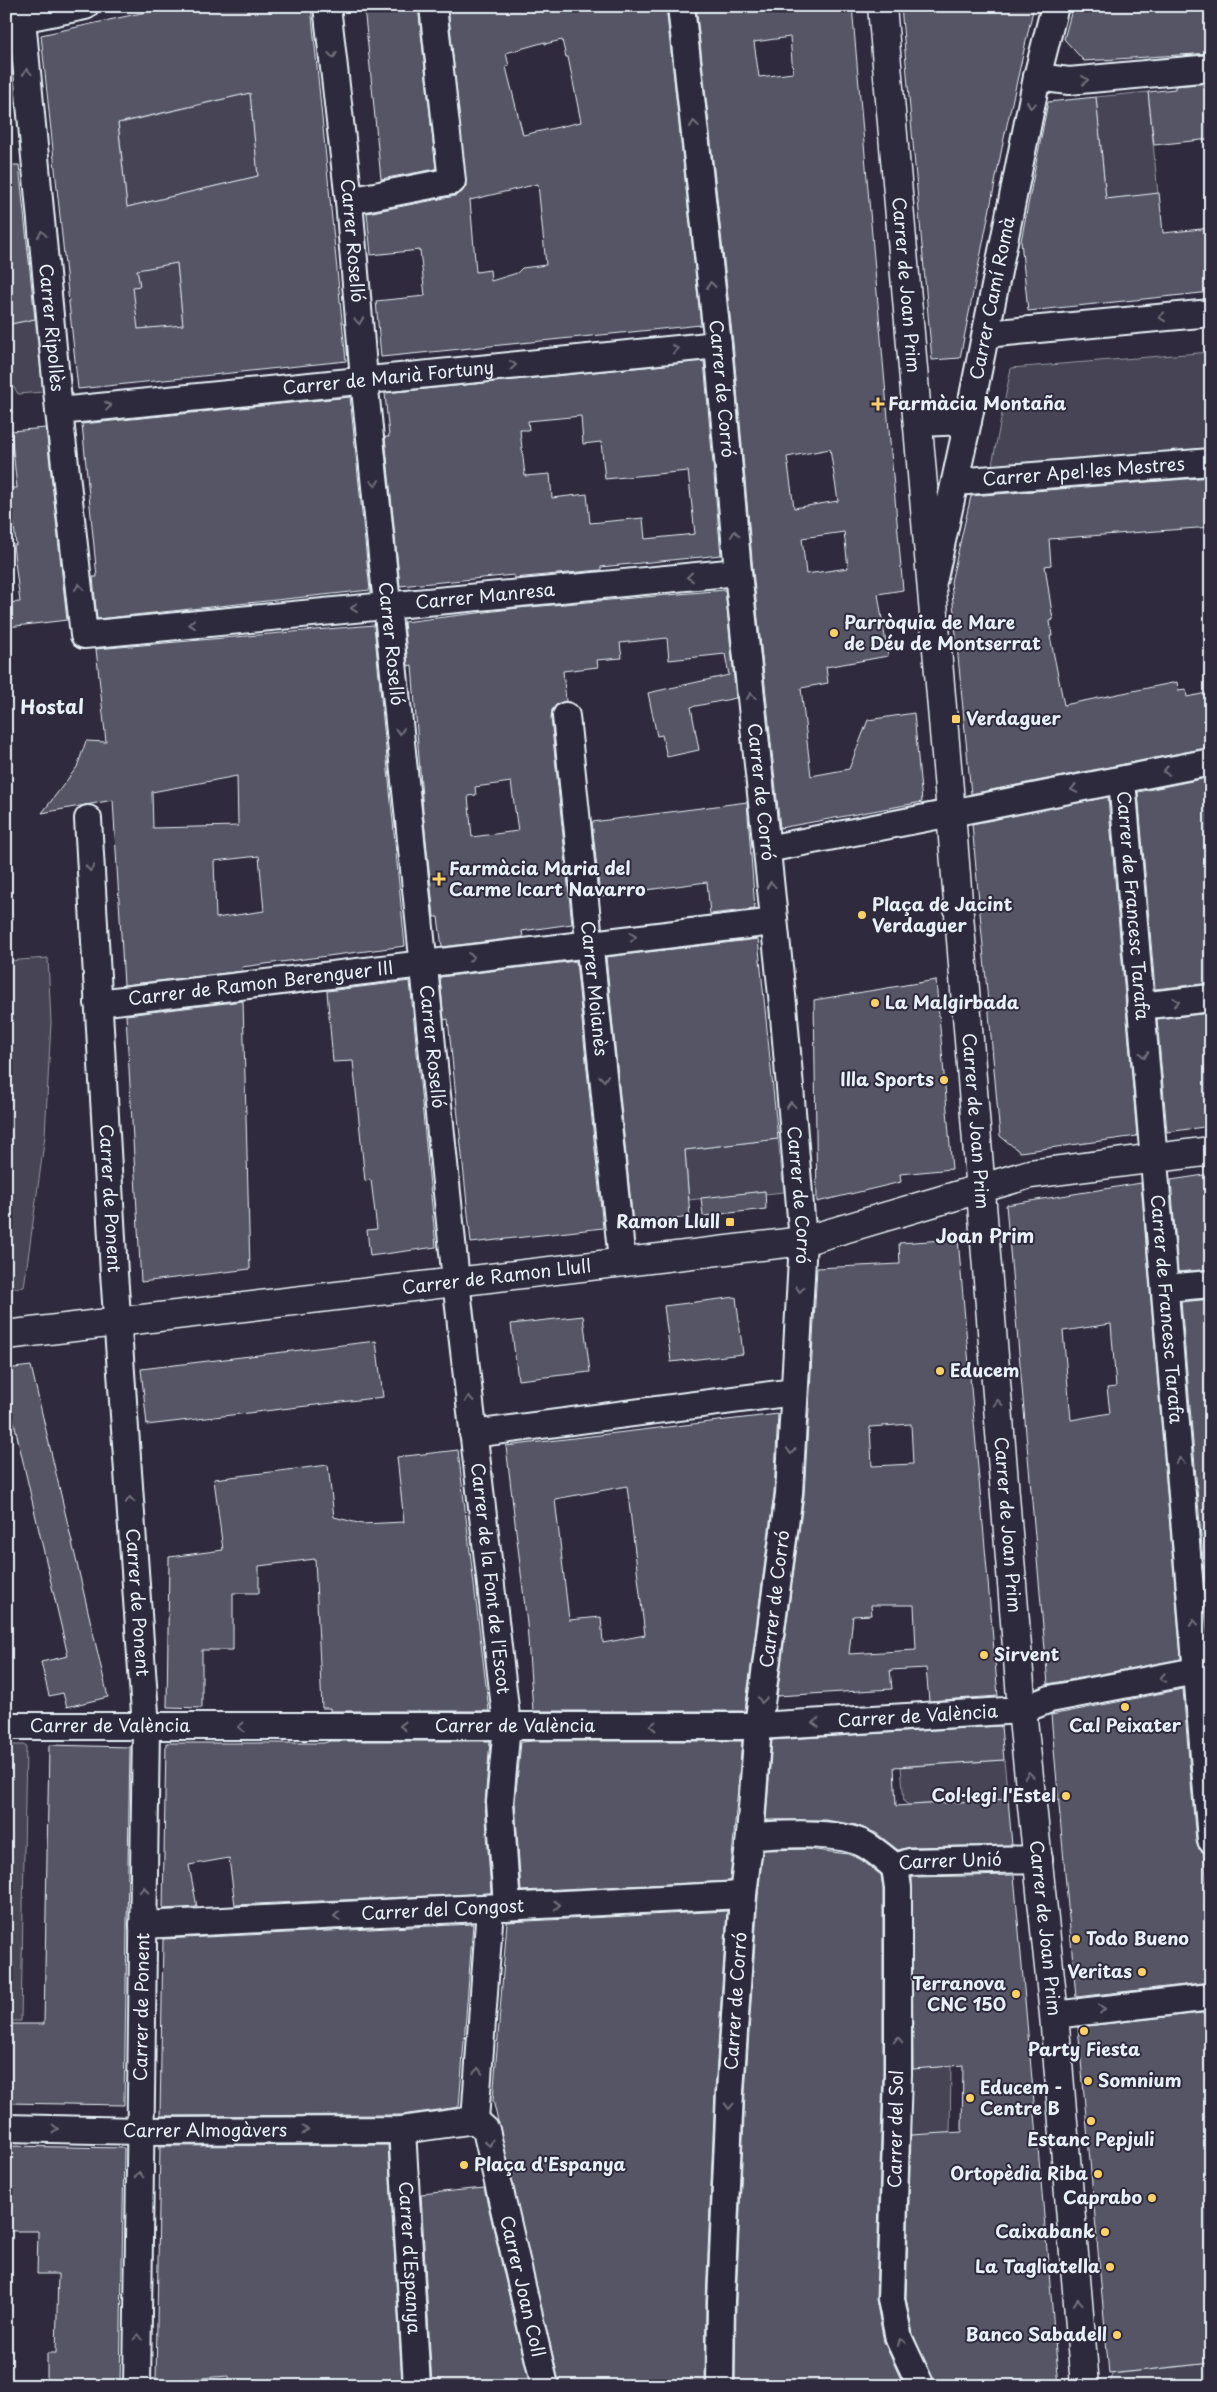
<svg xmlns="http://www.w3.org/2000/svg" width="1217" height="2392" viewBox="0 0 1217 2392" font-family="'Playpen Sans',sans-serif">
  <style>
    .green { fill: #464455; stroke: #979aa6 }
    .building { fill: #575565; stroke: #e8f1f8; fill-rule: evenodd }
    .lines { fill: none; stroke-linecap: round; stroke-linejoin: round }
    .street-casing { stroke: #e8f1f8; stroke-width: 30 }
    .secondary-casing { stroke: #e8f1f8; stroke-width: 31 }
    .street { stroke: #2f2a3d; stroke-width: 26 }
    .secondary { stroke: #2f2a3d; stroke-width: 28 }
    .oneway { stroke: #70707e }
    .poi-dot { fill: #ffd166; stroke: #2f2a3d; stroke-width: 2 }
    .labels { text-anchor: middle; stroke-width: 4; stroke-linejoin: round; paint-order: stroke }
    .street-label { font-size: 18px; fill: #e8f1f8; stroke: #2f2a3d }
    .poi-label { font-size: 18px; font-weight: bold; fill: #e8f1f8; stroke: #2f2a3d; text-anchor: start }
    .neighbourhood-label { font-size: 19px; font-weight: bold; fill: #e8f1f8; stroke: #2f2a3d }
  </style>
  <rect width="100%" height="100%" fill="#2f2a3d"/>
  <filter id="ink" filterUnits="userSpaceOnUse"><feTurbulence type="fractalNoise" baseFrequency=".02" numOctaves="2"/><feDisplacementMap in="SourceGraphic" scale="10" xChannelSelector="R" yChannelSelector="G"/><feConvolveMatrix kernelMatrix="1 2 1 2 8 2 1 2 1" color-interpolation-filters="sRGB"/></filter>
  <g filter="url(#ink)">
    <path class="green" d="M1148 92 1158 194 1106 199 1096 97Z
      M250 93 258 176 127 207 118 120 121 119 122 123Z
      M177 263 183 326 138 329 115 283 140 286 137 269Z
      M35 319 43 392 18 394 6 374V325Z
      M1211 352V448L992 465 1011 368Z
      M48 958 51 1023 45 1136 24 1287 6 1289V961Z
      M778 1139 784 1192 765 1194V1191L689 1200 685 1150Z
      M6 1745H26L21 2021H6Z
      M1004 1760 1008 1799 909 1805 904 1802 901 1767Z
      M951 2066 950 2133 905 2136 906 2069Z
      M1211 2363V2386H1110L1112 2374Z"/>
    <path class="building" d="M173 6H311L346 361 78 389 41 35ZM250 93 258 176 127 207 118 123ZM177 263 183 325 138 329 133 287 140 286 137 270Z
      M364 6H418L436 169 381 179Z
      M448 6H666L701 325 381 357 376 301 425 296 420 250 371 255 367 213 455 196 462 192 466 186ZM562 40 566 57H568L581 122 523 135 506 67 509 66 506 53 545 42V44ZM538 184 546 265 522 268 517 273 491 281 490 270 476 272 470 200Z
      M696 6H852L903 590 878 594 888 656 826 667 828 683 801 688 811 776 849 769 868 720 914 713 922 802 780 828 753 571 733 343ZM790 37 793 73 759 77 754 42ZM830 449 838 501 794 508 787 457ZM844 532 848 568 806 574 802 538Z
      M901 6H1034L1004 138 960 358 932 360Z
      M1073 6H1211V53L1084 61 1064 39Z
      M1211 83V139L1154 145 1148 92 1175 89V86Z
      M1096 97 1106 199 1159 193 1163 233 1211 228V292L1028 311 1021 241 1048 102Z
      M6 165H19L35 319 6 325Z
      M704 361 721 555 601 567V570L514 578V575L400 586 385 437H389L385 393ZM581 416 583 444 601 442 605 479 688 471 695 534 645 539 643 518 590 523 587 494 552 498 550 474 525 476 520 430H529L528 421Z
      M350 397 370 590 97 619 93 577H97L82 424Z
      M46 428 67 620 8 627 6 603 20 602 13 545H16L10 488H17L11 431Z
      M1211 477V527L1049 539 1051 565 1045 566 1053 620 1050 621 1052 636H1050L1064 705 1177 682 1178 690 1186 689 1187 697 1211 692V747L971 794 951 582 971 496Z
      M725 590 736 698 691 707 699 750 667 757 662 735 657 736 648 693 729 675 725 654 669 660 667 638 620 643 622 658 597 660 598 667 563 671 566 701 557 704 552 710 551 718 572 924 522 931 523 937 442 947 438 917H434L423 811 412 665 408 666 404 622 518 608ZM511 782 518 831 472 837 468 796 476 795 475 787Z
      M374 625 405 946 242 967 243 971 124 985 113 800 42 813 77 767 86 741 106 742 96 649ZM237 776 238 826 153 828 152 792ZM259 856 264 911 216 918 214 861Z
      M1211 777V983L1155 989 1138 792Z
      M1108 797 1137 1136 1020 1152 1000 1136 972 824Z
      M747 802 755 909 710 914 707 882 600 896 592 822Z
      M758 939 778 1139 685 1150 690 1217 633 1224 606 957Z
      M576 961 603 1228 471 1243 448 1019 444 1020 440 977Z
      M936 980 952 1169 900 1174 901 1182 817 1202 814 1000Z
      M410 981 436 1247 370 1256 367 1230 377 1229 371 1180 365 1181 353 1061 333 1062 327 991Z
      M243 1001 250 1269 141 1282 126 1015Z
      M1211 1013V1126L1167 1132 1157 1019Z
      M1211 1174V1269L1178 1272 1171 1180Z
      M1141 1183 1181 1659 1048 1684 1006 1205ZM1111 1324 1116 1387 1107 1388 1110 1413 1071 1420 1063 1331Z
      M765 1191 766 1209 703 1216 701 1198Z
      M958 1239 998 1696 929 1701 926 1668 890 1670 892 1689 777 1696 804 1495 817 1268 900 1264 899 1243ZM911 1424 913 1464 872 1466 870 1427ZM871 1605H914L916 1650 849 1654 853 1616 872 1615Z
      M736 1297 743 1354 671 1362 664 1306Z
      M1211 1299V1653L1181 1302Z
      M583 1316 590 1372 518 1380 511 1324Z
      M376 1341 383 1397 147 1425 141 1369Z
      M31 1366 108 1697 67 1707 63 1693 49 1696 41 1662 68 1656 6 1388V1369Z
      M778 1414 774 1493 745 1711H533L527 1624 506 1446ZM627 1486 645 1635 603 1643 601 1617 569 1620 555 1499Z
      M458 1450 489 1711H330V1708H322L315 1559 259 1566V1593H233V1650H202V1708L167 1707 169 1557 223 1550 214 1479 328 1465 334 1517 362 1524 404 1522 397 1457Z
      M1183 1689 1196 1841 1198 1848 1204 1853 1211 1935V1982L1076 1997 1051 1715Z
      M1001 1726 1004 1760 894 1767 896 1806 1008 1799 1012 1845 910 1847 898 1850 876 1833 856 1825 825 1820H766L772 1740Z
      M330 1741H490L485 1803 491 1893 235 1905 229 1858 189 1865 197 1907 163 1909 166 1743H324Z
      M535 1741H742L730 1881 521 1891 515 1802 521 1742Z
      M49 1745 130 1747 124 2105 6 2103V2024H44Z
      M808 1849 848 1854 860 1859 881 1875 883 1889V2074L876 2299 884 2342 904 2386H735L736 2301 745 2093 758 1896 763 1850Z
      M1014 1875 1059 2386H936L913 2334 906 2298 911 2135 962 2132 963 2065 913 2069 912 1877Z
      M727 1911 715 2091 706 2300 705 2386H560L493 2100 507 1922Z
      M473 1924 459 2107 401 2115 160 2116 163 1939Z
      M1211 2012V2363L1109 2374 1078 2027Z
      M388 2145 402 2384 230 2386 229 2376 156 2381 160 2146Z
      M6 2146 124 2148 120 2386H47V2353H56L58 2274H37L38 2231H6Z
      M484 2188 530 2386H432L421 2194Z"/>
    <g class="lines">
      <g class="street-casing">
        <g id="street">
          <path id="s1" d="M327 6 349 201 364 379 456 1281 507 1725 500 1802 507 1907"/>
          <path id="s2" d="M681 6 718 345 738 572 783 1005 803 1241 789 1494 758 1726 750 1836 743 1895 730 2092 721 2301 720 2386"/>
          <path id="s3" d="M22 19 59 411 84 635 738 572"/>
          <path d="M6 22 85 6"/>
          <path d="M1037 77 1069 81 1211 68"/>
          <path d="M349 201 452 181 433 6"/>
          <path d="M986 334 1211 313"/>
          <path id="s4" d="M59 411 718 345"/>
          <path d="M917 423 968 421"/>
          <path id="s5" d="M955 482 1211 462"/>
          <path id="s6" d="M934 578 968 421 1037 77 1055 6"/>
          <path id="s7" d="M566 716 622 1261"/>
          <path id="s8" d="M1122 780 1211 1840"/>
          <path id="s9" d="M88 819 114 1273 146 1727 137 2386"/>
          <path d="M767 849 1211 762"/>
          <path id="s10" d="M98 1003 774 922"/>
          <path d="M1140 1006 1211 998"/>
          <path d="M1166 1288 1211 1284"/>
          <path d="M473 1434 794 1392"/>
          <path id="s11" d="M6 1726H758L1022 1710 1050 1699 1211 1668"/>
          <path d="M750 1836C780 1835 837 1830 864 1844 875 1850 885 1859 895 1867"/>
          <path d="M895 1867 898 1888V2074L891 2299 899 2339 921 2386"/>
          <path id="s12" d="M895 1867 910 1862 1039 1859"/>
          <path id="s13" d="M143 1925 743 1895"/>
          <path d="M1054 2015 1211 1997"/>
          <path d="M475 2120 490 1908"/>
          <path id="s14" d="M6 2128 139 2131 402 2130 475 2120 486 2130 545 2386"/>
          <path id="s15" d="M402 2130 417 2386"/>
        </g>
      </g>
      <g class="secondary-casing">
        <g id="secondary">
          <path id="s16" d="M882 6 951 813 1022 1710 1054 2015 1085 2386"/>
          <path id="s17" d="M6 1335 803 1241 1030 1174 1211 1151"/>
        </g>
      </g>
      <use href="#street" class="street"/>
      <use href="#secondary" class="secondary"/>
    </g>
    <defs><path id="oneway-chevron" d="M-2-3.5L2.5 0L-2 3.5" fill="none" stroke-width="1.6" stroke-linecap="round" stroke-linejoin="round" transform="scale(1.25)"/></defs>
    <g class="oneway">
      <use href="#oneway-chevron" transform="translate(333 55) rotate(84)"/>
      <use href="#oneway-chevron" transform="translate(27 72) rotate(-95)"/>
      <use href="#oneway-chevron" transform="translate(1085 80) rotate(-5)"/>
      <use href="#oneway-chevron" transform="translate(1031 105) rotate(101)"/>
      <use href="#oneway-chevron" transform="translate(694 124) rotate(-96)"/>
      <use href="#oneway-chevron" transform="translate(42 234) rotate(-95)"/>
      <use href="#oneway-chevron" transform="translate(711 285) rotate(-96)"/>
      <use href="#oneway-chevron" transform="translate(1162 317) rotate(175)"/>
      <use href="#oneway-chevron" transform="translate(359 321) rotate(85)"/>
      <use href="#oneway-chevron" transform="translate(675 349) rotate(-5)"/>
      <use href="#oneway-chevron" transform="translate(513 365) rotate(-5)"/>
      <use href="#oneway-chevron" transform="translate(108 406) rotate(-6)"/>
      <use href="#oneway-chevron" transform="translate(375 483) rotate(84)"/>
      <use href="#oneway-chevron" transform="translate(735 534) rotate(-95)"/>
      <use href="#oneway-chevron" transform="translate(690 577) rotate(175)"/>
      <use href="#oneway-chevron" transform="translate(79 587) rotate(-96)"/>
      <use href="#oneway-chevron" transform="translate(354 608) rotate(174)"/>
      <use href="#oneway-chevron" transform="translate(192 624) rotate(174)"/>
      <use href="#oneway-chevron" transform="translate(751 696) rotate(-96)"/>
      <use href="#oneway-chevron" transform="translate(400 731) rotate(84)"/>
      <use href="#oneway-chevron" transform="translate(1166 771) rotate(169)"/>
      <use href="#oneway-chevron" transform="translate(1074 789) rotate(169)"/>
      <use href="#oneway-chevron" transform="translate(90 868) rotate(87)"/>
      <use href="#oneway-chevron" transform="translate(771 885) rotate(-95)"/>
      <use href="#oneway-chevron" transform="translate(633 937) rotate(-6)"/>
      <use href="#oneway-chevron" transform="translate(471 957) rotate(-7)"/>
      <use href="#oneway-chevron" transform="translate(1176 1002) rotate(-7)"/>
      <use href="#oneway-chevron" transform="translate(1144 1055) rotate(85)"/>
      <use href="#oneway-chevron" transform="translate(604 1078) rotate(84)"/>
      <use href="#oneway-chevron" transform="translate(791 1105) rotate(-95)"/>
      <use href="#oneway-chevron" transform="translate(800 1289) rotate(94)"/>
      <use href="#oneway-chevron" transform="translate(469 1399) rotate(-96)"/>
      <use href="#oneway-chevron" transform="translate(998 1403) rotate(-94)"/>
      <use href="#oneway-chevron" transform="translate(791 1451) rotate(93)"/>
      <use href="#oneway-chevron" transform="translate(1180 1461) rotate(-95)"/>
      <use href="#oneway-chevron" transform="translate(130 1500) rotate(-94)"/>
      <use href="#oneway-chevron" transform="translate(1194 1623) rotate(-95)"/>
      <use href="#oneway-chevron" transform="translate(1163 1678) rotate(169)"/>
      <use href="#oneway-chevron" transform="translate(762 1700) rotate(97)"/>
      <use href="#oneway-chevron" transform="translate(816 1723) rotate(177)"/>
      <use href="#oneway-chevron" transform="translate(403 1726) rotate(180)"/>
      <use href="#oneway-chevron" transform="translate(653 1726) rotate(-180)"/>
      <use href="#oneway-chevron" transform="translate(241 1727) rotate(180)"/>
      <use href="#oneway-chevron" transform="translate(1029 1775) rotate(-97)"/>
      <use href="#oneway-chevron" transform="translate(144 1890) rotate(-89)"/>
      <use href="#oneway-chevron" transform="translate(557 1905) rotate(-3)"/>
      <use href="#oneway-chevron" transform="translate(337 1916) rotate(177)"/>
      <use href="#oneway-chevron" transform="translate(1102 2009) rotate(-6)"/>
      <use href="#oneway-chevron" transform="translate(898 2040) rotate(-90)"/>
      <use href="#oneway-chevron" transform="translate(478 2071) rotate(-86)"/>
      <use href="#oneway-chevron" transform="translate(729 2106) rotate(92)"/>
      <use href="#oneway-chevron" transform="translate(55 2129) rotate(1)"/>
      <use href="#oneway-chevron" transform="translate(305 2130)"/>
      <use href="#oneway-chevron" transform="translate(489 2143) rotate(77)"/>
      <use href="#oneway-chevron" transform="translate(139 2175) rotate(-90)"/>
      <use href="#oneway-chevron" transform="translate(1078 2302) rotate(-95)"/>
      <use href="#oneway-chevron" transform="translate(138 2337) rotate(-90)"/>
      <use href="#oneway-chevron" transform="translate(901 2342) rotate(-112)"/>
    </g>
  </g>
  <g class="poi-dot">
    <path d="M875.5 396.5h5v5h5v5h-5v5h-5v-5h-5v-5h5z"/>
    <circle cx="834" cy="633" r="5"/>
    <rect x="951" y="714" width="10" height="10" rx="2.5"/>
    <path d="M436.5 871.5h5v5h5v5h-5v5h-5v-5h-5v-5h5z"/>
    <circle cx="862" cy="915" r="5"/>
    <circle cx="875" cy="1003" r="5"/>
    <circle cx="944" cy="1080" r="5"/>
    <rect x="725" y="1217" width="10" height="10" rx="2.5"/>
    <circle cx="940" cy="1371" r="5"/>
    <circle cx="984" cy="1655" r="5"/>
    <circle cx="1125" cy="1707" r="5"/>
    <circle cx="1066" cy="1796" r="5"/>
    <circle cx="1076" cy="1939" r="5"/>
    <circle cx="1142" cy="1972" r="5"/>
    <circle cx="1016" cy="1994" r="5"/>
    <circle cx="1084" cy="2031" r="5"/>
    <circle cx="1088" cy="2081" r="5"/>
    <circle cx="970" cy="2098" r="5"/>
    <circle cx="1091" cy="2121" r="5"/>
    <circle cx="464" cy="2165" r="5"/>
    <circle cx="1098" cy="2174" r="5"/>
    <circle cx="1152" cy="2198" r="5"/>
    <circle cx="1105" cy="2232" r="5"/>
    <circle cx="1110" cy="2267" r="5"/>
    <circle cx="1117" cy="2335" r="5"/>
  </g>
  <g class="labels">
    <g class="street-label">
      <text dy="6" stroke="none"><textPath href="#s1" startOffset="236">Carrer Roselló</textPath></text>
      <text dy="6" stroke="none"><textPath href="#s16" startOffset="280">Carrer de Joan Prim</textPath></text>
      <text dy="6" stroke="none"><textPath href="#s6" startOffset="286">Carrer Camí Romà</textPath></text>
      <text dy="6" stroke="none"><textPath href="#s3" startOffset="310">Carrer Ripollès</textPath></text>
      <text dy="6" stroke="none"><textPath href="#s4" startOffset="331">Carrer de Marià Fortuny</textPath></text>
      <text dy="6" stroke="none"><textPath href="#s2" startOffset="385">Carrer de Corró</textPath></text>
      <text dy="6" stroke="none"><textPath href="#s5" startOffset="129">Carrer Apel·les Mestres</textPath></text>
      <text dy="6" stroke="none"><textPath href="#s3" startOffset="1022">Carrer Manresa</textPath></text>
      <text dy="6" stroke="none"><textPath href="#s1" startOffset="641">Carrer Roselló</textPath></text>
      <text dy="6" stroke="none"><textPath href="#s2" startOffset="790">Carrer de Corró</textPath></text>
      <text dy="6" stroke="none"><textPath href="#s8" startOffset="126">Carrer de Francesc Tarafa</textPath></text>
      <text dy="6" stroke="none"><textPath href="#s10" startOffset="164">Carrer de Ramon Berenguer III</textPath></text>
      <text dy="6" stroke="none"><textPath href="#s7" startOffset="274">Carrer Moianès</textPath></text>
      <text dy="6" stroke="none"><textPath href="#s1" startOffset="1046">Carrer Roselló</textPath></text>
      <text dy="6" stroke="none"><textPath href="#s16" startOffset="1119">Carrer de Joan Prim</textPath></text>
      <text dy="6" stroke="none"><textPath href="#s2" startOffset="1195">Carrer de Corró</textPath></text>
      <text dy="6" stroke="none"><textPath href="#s9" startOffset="380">Carrer de Ponent</textPath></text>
      <text dy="6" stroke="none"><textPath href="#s17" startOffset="494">Carrer de Ramon Llull</textPath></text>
      <text dy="6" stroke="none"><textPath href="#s8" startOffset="531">Carrer de Francesc Tarafa</textPath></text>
      <text dy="6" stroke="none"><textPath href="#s16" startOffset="1524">Carrer de Joan Prim</textPath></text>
      <text dy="6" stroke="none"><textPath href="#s1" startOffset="1581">Carrer de la Font de l'Escot</textPath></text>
      <text transform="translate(775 1599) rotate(-83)" y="6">Carrer de Corró</text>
      <text dy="6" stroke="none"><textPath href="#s9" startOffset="785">Carrer de Ponent</textPath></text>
      <text dy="6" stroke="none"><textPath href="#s11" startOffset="912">Carrer de València</textPath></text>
      <text dy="6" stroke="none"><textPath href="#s11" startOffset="104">Carrer de València</textPath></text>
      <text dy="6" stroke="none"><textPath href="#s11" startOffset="509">Carrer de València</textPath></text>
      <text dy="6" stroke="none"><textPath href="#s12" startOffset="56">Carrer Unió</textPath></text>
      <text dy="6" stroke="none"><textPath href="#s13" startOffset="300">Carrer del Congost</textPath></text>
      <text dy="6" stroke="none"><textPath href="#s16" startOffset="1929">Carrer de Joan Prim</textPath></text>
      <text transform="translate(736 2001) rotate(-86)" y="6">Carrer de Corró</text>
      <text transform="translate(142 2007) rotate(-89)" y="6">Carrer de Ponent</text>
      <text transform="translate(896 2129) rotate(-89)" y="6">Carrer del Sol</text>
      <text dy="6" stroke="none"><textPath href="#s14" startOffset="199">Carrer Almogàvers</textPath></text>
      <text dy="6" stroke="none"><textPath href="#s15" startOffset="128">Carrer d'Espanya</textPath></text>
      <text dy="6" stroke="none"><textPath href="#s14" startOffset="645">Carrer Joan Coll</textPath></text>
    </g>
    <g class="poi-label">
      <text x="888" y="410">Farmàcia Montaña</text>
      <text x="844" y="629">Parròquia de Mare<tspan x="844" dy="21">de Déu de Montserrat</tspan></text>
      <text x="966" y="725">Verdaguer</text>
      <text x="449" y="875">Farmàcia Maria del<tspan x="449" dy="21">Carme Icart Navarro</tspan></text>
      <text x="872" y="911">Plaça de Jacint<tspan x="872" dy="21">Verdaguer</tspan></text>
      <text x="885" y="1009">La Malgirbada</text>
      <text x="934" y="1086" text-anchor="end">Illa Sports</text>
      <text x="720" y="1228" text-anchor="end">Ramon Llull</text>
      <text x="950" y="1377">Educem</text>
      <text x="994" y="1661">Sirvent</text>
      <text x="1125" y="1732" text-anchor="middle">Cal Peixater</text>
      <text x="1056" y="1802" text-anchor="end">Col·legi l'Estel</text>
      <text x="1086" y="1945">Todo Bueno</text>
      <text x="1132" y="1978" text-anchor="end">Veritas</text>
      <text x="1006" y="1990" text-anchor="end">Terranova<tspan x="1006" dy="21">CNC 150</tspan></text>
      <text x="1084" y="2056" text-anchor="middle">Party Fiesta</text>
      <text x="1098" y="2087">Somnium</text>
      <text x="980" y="2094">Educem -<tspan x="980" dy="21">Centre B</tspan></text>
      <text x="1091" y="2146" text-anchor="middle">Estanc Pepjuli</text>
      <text x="474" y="2171">Plaça d'Espanya</text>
      <text x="1088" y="2180" text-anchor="end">Ortopèdia Riba</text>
      <text x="1142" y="2204" text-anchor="end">Caprabo</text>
      <text x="1095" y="2238" text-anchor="end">Caixabank</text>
      <text x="1100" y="2273" text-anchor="end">La Tagliatella</text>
      <text x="1107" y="2341" text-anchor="end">Banco Sabadell</text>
    </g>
    <g class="neighbourhood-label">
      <text x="52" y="714">Hostal</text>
      <text x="985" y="1243">Joan Prim</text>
    </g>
  </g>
  <rect width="1217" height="2392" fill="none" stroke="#2f2a3d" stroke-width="25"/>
  <rect x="12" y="12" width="1192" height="2367" fill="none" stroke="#e8f1f8" stroke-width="2" filter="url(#ink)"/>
</svg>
